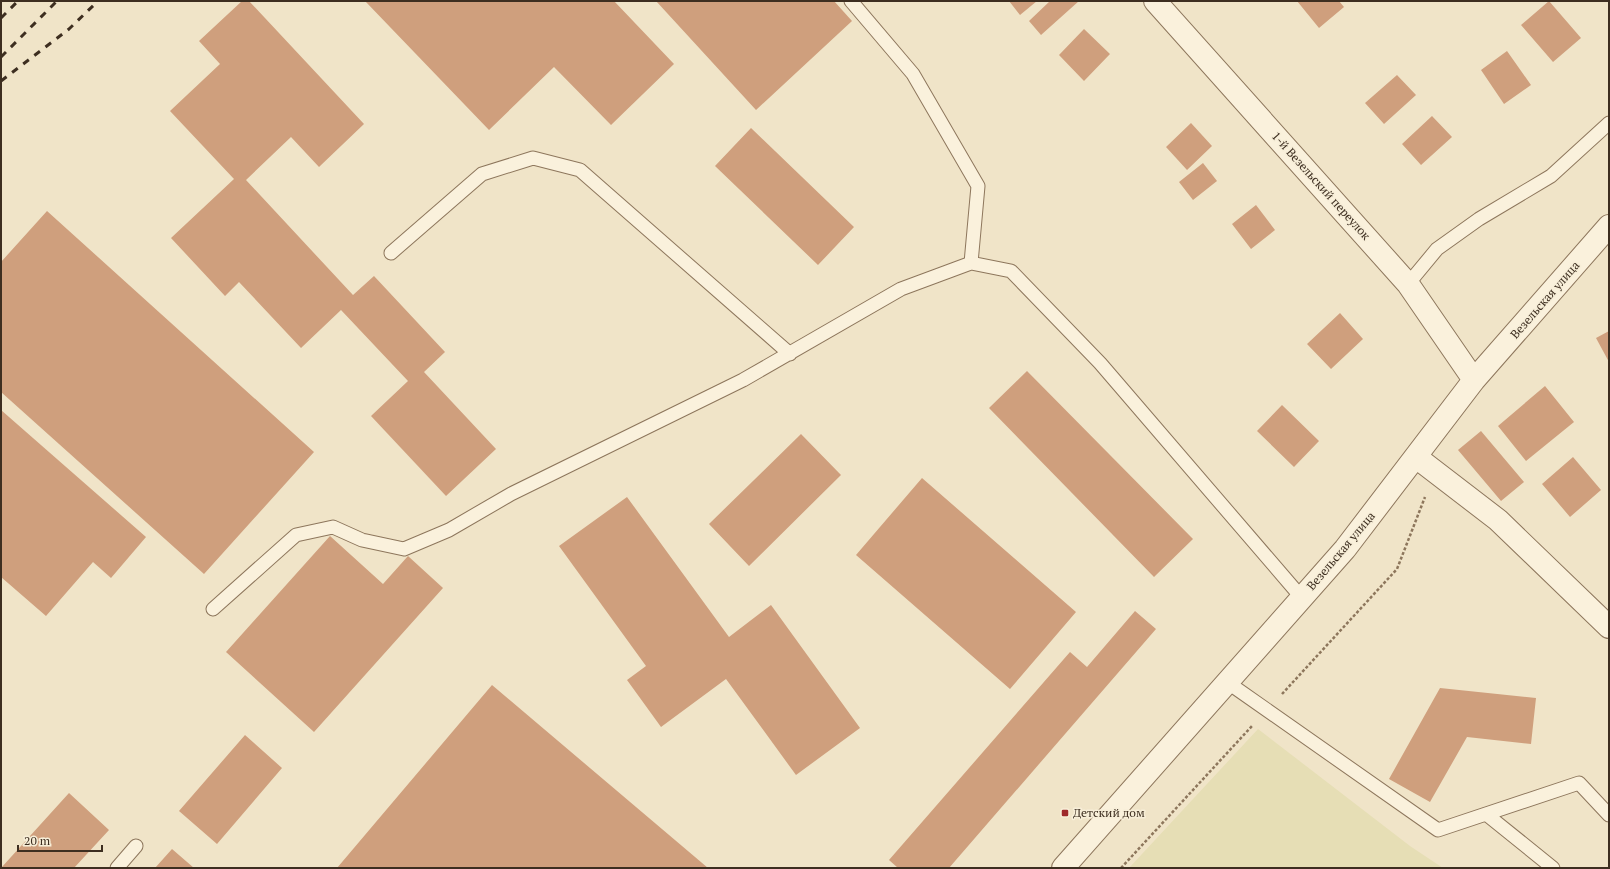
<svg xmlns="http://www.w3.org/2000/svg" width="1610" height="869" viewBox="0 0 1610 869" font-family="'PT Serif',serif">
  <style>
    .farmland { fill: #e6deb5 }
    .building { fill: #cf9f7d }
    .lines { fill: none; stroke-linecap: round; stroke-linejoin: round }
    .service-casing { stroke: #8d765c; stroke-width: 15 }
    .minor-casing { stroke: #8d765c; stroke-width: 24 }
    .path { stroke: #8d765c; stroke-width: 2.5; stroke-dasharray: 3 2; stroke-linecap: butt }
    .service { stroke: #faf1dc; stroke-width: 13 }
    .minor { stroke: #faf1dc; stroke-width: 22 }
    .rail { stroke: #3d2e20; stroke-width: 3; stroke-dasharray: 7 7; stroke-linecap: butt }
    .poi-dot { fill: #9e2a2b; stroke: #f7eed8; stroke-width: 1.5 }
    .labels { text-anchor: middle; stroke-width: 3; stroke-linejoin: round; paint-order: stroke }
    .street-label { font-size: 12px; fill: #3d2e20; stroke: #f7eed8 }
    .poi-label { font-size: 12px; fill: #3d2e20; stroke: #f7eed8; text-anchor: start }
  </style>
  <rect width="100%" height="100%" fill="#f0e4c8"/>
  <path class="farmland" d="M1258 729 1410 846 1443 868H1129Z"/>
  <path class="building" d="M242 1H249L364 124 319 167 291 137 246 180 353 295 374 276 445 352 424 372 496 449 446 496 371 416 408 381 341 310 301 348 239 282 225 296 171 238 234 179 170 111 220 64 199 41Z
    M365 1H614L674 64 611 125 554 67 489 130Z
    M656 1H834L852 21 756 110Z
    M1009 1H1037L1020 15Z
    M1050 1H1079L1041 35 1029 21Z
    M1297 1H1339L1344 7 1319 28Z
    M1549 1 1581 38 1553 62 1521 25Z
    M1084 29 1110 54 1084 81 1059 55Z
    M1507 51 1531 85 1504 104 1481 70Z
    M1397 75 1416 95 1384 124 1365 103Z
    M1432 116 1452 137 1421 165 1402 144Z
    M1191 123 1212 146 1187 170 1166 147Z
    M751 128 854 227 818 265 715 166Z
    M1203 163 1217 181 1193 200 1179 182Z
    M1256 205 1275 230 1251 249 1232 224Z
    M47 211 314 452 204 574 1 392V262Z
    M1340 313 1363 339 1331 369 1307 344Z
    M1609 331V362L1596 338Z
    M1027 371 1193 539 1154 577 989 408Z
    M1545 386 1574 422 1526 461 1498 426Z
    M1282 405 1319 441 1294 467 1257 431Z
    M1 410 146 537 111 578 93 562 46 616 1 577Z
    M1481 431 1524 482 1501 501 1458 450Z
    M801 434 841 475 749 566 709 524Z
    M1573 457 1601 490 1570 517 1542 484Z
    M922 478 1076 612 1010 689 856 555Z
    M627 497 729 637 771 605 860 728 796 775 726 679 661 727 627 680 646 666 559 546Z
    M330 536 383 584 408 556 443 588 314 732 226 652Z
    M1135 611 1156 629 949 868H898L889 860 1070 652 1087 667Z
    M492 685 708 868H337Z
    M1440 688 1536 698 1531 744 1467 737 1430 802 1389 779Z
    M245 735 282 768 217 844 179 811Z
    M69 793 109 830 74 868H1Z
    M172 849 194 868H155Z"/>
  <g class="lines">
    <g class="service-casing">
      <path id="service" d="M851 1 913 74 978 186 971 263
        M391 253 482 174 533 158 580 170 790 354
        M1408 284 1437 249 1479 219 1551 176 1609 123
        M213 609 296 535 333 527 362 540 404 549 449 530 511 494 743 380 901 289 971 263 1011 271 1100 363 1302 598
        M1227 682 1438 830 1579 783 1609 815
        M1486 814 1553 868
        M117 868 136 846"/>
    </g>
    <g class="minor-casing">
      <path id="minor" d="M1155 1 1408 284 1474 380
        M1416 457 1498 520 1609 627
        M1063 868 1345 549 1474 380 1609 226"/>
    </g>
    <path class="path" d="M1282 694 1397 569 1425 497
      M1121 868 1252 726"/>
    <use href="#service" class="service"/>
    <use href="#minor" class="minor"/>
    <path class="rail" d="M1 18 18 1
      M1 57 57 1
      M1 81 69 29 98 1"/>
  </g>
  <rect class="poi-dot" x="1061" y="809" width="8" height="8" rx="2"/>
  <g class="labels">
    <g class="street-label">
      <text transform="translate(1321 186) rotate(48)" y="4">1-й Везельский переулок</text>
      <text transform="translate(1545 300) rotate(-49)" y="4">Везельская улица</text>
      <text transform="translate(1341 551) rotate(-50)" y="4">Везельская улица</text>
    </g>
    <g class="poi-label">
      <text x="1073" y="817">Детский дом</text>
    </g>
  </g>
  <rect width="1610" height="869" fill="none" stroke="#3d2e20" stroke-width="4"/>
  <path d="M18 845v6h84v-6" fill="none" stroke="#3d2e20" stroke-width="2"/>
  <text x="24" y="845" font-size="12" fill="#3d2e20" stroke="#f7eed8" stroke-width="3" paint-order="stroke">20 m</text>
</svg>
